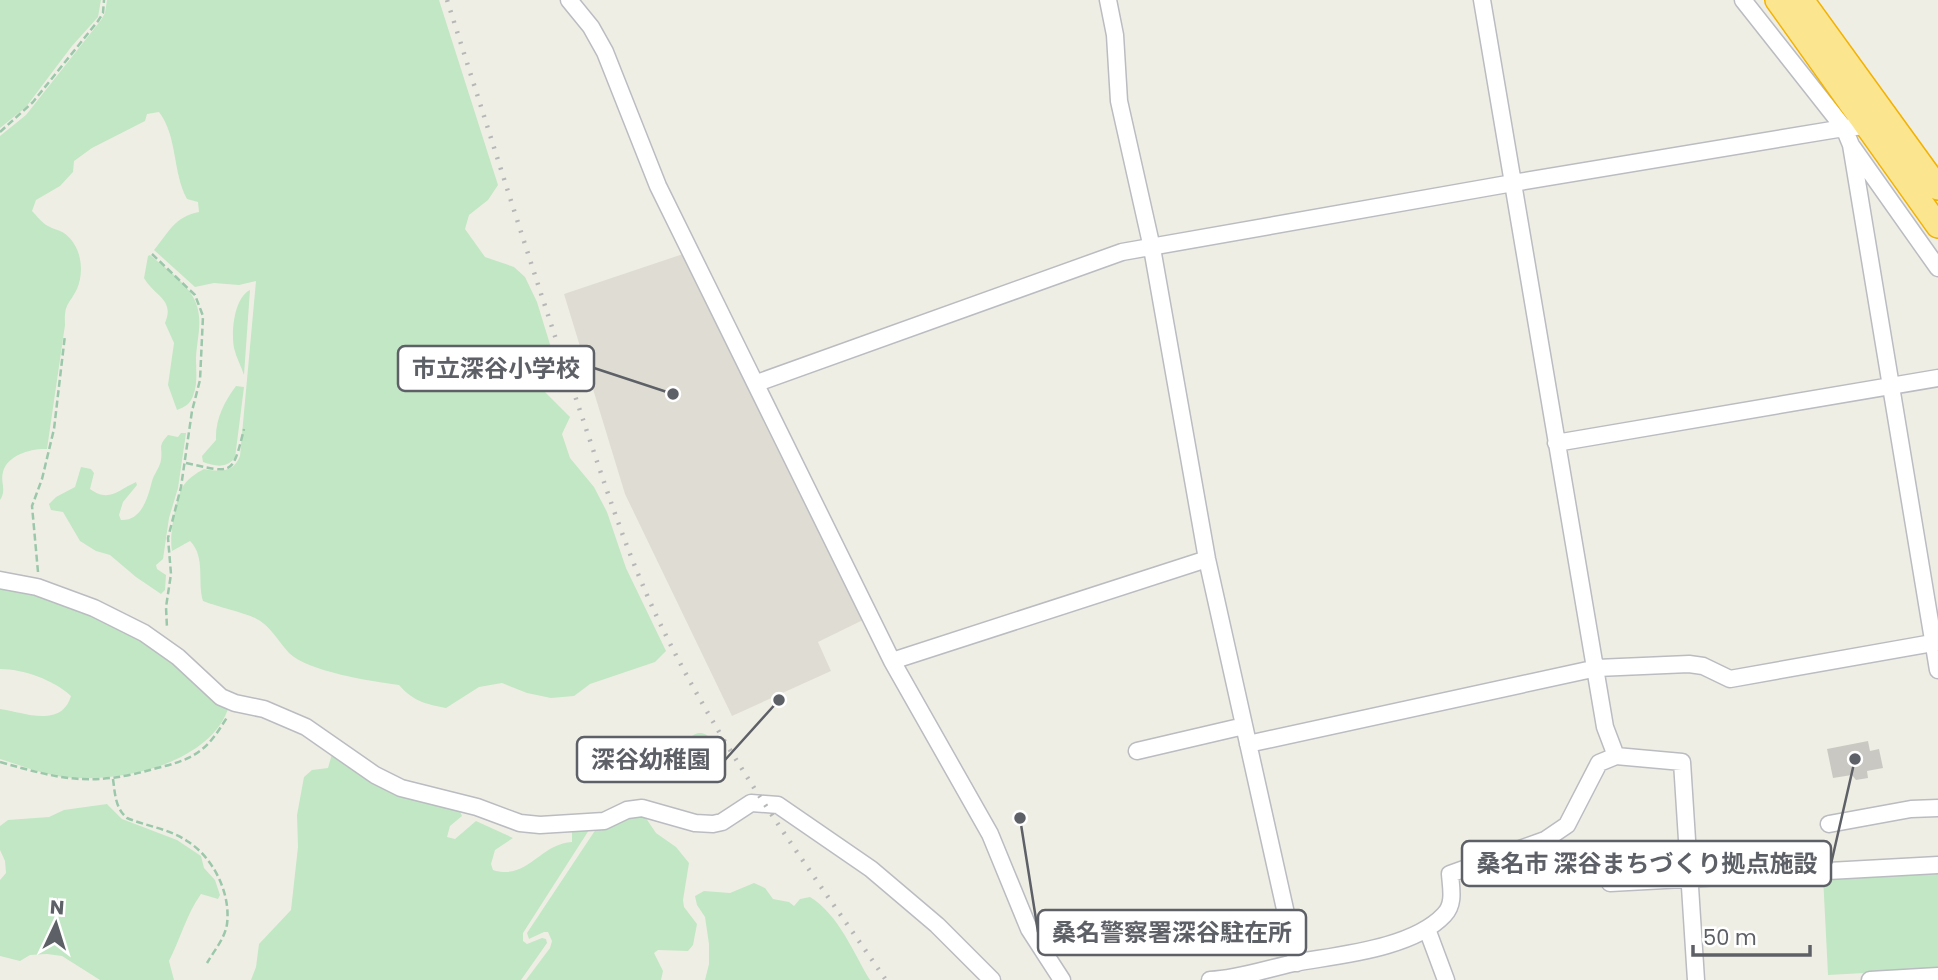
<svg xmlns="http://www.w3.org/2000/svg" width="1938" height="980" viewBox="0 0 1938 980" font-family="Poppins,'Noto Sans JP',sans-serif">
  <style>
    .education { fill: #dfddd3 }
    .green { fill: #c2e7c4 }
    .building { fill: #cac8c2 }
    .lines { fill: none; stroke-linecap: round; stroke-linejoin: round }
    .minor-casing { stroke: #babcc1; stroke-width: 19 }
    .highway-casing { stroke: #f3b201; stroke-width: 26 }
    .path { stroke: #9bc7aa; stroke-width: 2.5; stroke-dasharray: 7 3.5; stroke-linecap: butt }
    .minor { stroke: #fff; stroke-width: 16 }
    .highway { stroke: #fce58f; stroke-width: 23 }
    .rail { stroke: #b6b7b7; stroke-width: 4.5; stroke-dasharray: 2 9; stroke-linecap: butt }
    .leader { fill: none; stroke: #5d6066; stroke-width: 2.5 }
    .callout-dot { fill: #5d6066; stroke: #fff; stroke-width: 2.5 }
    .callout { fill: #fff; stroke: #5d6066; stroke-width: 2.5 }
    .callout-label { font-size: 24px; text-anchor: middle; font-weight: bold; fill: #5d6066 }
  </style>
  <rect width="100%" height="100%" fill="#efeee5"/>
  <path class="education" d="M683 254 865 619 818 642 831 671 732 716 625 494 564 294Z"/>
  <path class="green" d="M0 0H101L98 17 72 46 26 107 0 128Z
    M107 0H439L498 185 488 200 469 215 465 229 485 257 514 267 525 277 537 302 560 377 546 378 543 390 570 417 562 434 570 458 594 487 607 512 626 568 666 651 655 662 590 684 574 696 551 698 527 693 502 683 479 687 446 708C425 704 413 701 399 685 371 681 309 672 289 653 278 641 270 625 255 618 242 612 218 607 203 601 197 582 206 557 190 541L172 551C169 536 175 503 182 488 186 480 196 473 204 469 220 472 233 473 240 456L256 281 239 285 214 283 195 287 154 250C170 231 174 217 199 212L198 202 187 199C172 171 178 137 159 112L147 114 145 121 92 148 74 161 73 172 60 186 36 200 32 211C37 216 42 223 48 226 53 229 59 230 64 233 81 245 85 270 77 289 69 305 64 303 65 325L47 449C32 448 7 455 3 472 0 483 7 490 0 500V136L26 115 101 20 105 13Z
    M150 255C165 268 189 284 196 303 203 322 197 338 196 358 196 371 198 383 193 396 190 404 185 407 177 410L168 385 174 343 165 323C175 299 155 297 144 278L148 256Z
    M250 290 244 375C241 366 236 357 234 348 231 332 234 298 250 290Z
    M236 386 244 387 235 458C225 469 215 466 203 462L202 456 216 440C215 420 224 402 236 386Z
    M181 433H186L178 488 169 518 163 559 156 565 157 569 166 575 165 590 161 594 136 577 110 555 96 551 80 541 63 512 51 510 49 504 56 497 75 487 81 467 91 469 94 473 90 489C109 503 118 490 136 482L137 485 123 502 119 515 121 520C142 521 148 497 152 481 154 474 160 467 161 460 163 447 157 447 168 435L178 437Z
    M0 583 48 596 142 635 229 706C211 767 106 787 52 775 34 771 17 764 0 759V709C23 712 61 729 71 696 54 680 23 669 0 669Z
    M688 745a12 12 0 1 1 24 0a12 12 0 1 1-24 0Z
    M332 754 458 807 462 816 450 826 447 837 455 839 476 821 513 838 495 850 491 864 493 870C527 881 541 843 572 842V826L589 830 523 933V941L527 944 542 938 546 939 547 943 521 980H251L256 967 259 944 291 910 298 847 297 815 304 777 312 770 328 768Z
    M107 804 122 819 177 840 201 856 204 868 215 880 220 895 218 899 201 894C187 913 180 940 169 961L174 980H100L62 956 47 954 30 955 20 961 0 956V880L6 873 5 861 0 850V826L8 820 49 817 64 810Z
    M641 811 656 833 676 847 689 863 683 900 684 907 697 924 693 945 688 951 658 950 654 953 663 971 661 980H526L550 948 552 941 548 932H544L531 938 529 939 527 933 594 832 598 828Z
    M1935 871 1938 873V969L1828 975 1823 876Z
    M754 883 765 888 773 899 789 902 794 906 800 899 810 897C839 915 853 952 870 980H705L709 964V944L705 917 697 905 695 896 704 891 730 893Z"/>
  <path class="building" d="M1868 741 1870 751 1879 749 1883 768 1867 771 1868 778 1856 780 1852 775 1833 778 1827 749Z"/>
  <g class="lines">
    <g class="minor-casing">
      <path id="minor" d="M569 0 591 27 605 52 658 186 892 661 990 834 1029 929 1062 980
        M1108 0 1115 35 1119 101 1152 248 1207 559 1297 963
        M1482 0 1605 727 1616 756
        M1743 0 1844 128 1851 145 1938 268
        M1851 145 1938 670
        M757 383 1122 252 1513 183 1844 128 1867 126
        M1556 443 1938 378
        M0 580 37 587 94 608 144 633 178 657 221 697 235 703 264 709 306 727 375 775 401 788 477 807 520 823 540 825 604 821 627 810 642 808 695 823 713 824 722 822 751 803 778 805 871 869 937 925 992 980
        M892 661 1207 559
        M1248 744 1597 668 1689 664 1703 666 1730 679 1938 642
        M1137 751 1244 726
        M1829 824 1911 809 1938 808
        M1610 883 1938 865
        M1427 929 1446 980
        M1210 980C1238 979 1266 969 1294 963 1337 955 1412 949 1444 915 1455 904 1451 888 1450 874L1545 840 1567 825 1599 763 1616 756 1682 762 1696 980
        M1870 980 1938 976"/>
    </g>
    <g class="highway-casing">
      <path id="highway" d="M1777 0 1938 226
        M1802 0 1938 188"/>
    </g>
    <path class="path" d="M0 132 33 102 98 21 103 13 104 0
      M152 254 195 295 203 316 200 380 192 411 181 487 168 538 171 574 166 607 167 628
      M186 463C233 473 232 477 244 429
      M38 572 32 506 42 479 54 429 65 335
      M0 762C63 780 92 787 157 768 173 764 189 760 201 750 213 741 220 728 228 716
      M113 779C115 793 115 808 127 818 146 826 170 829 187 841 213 857 231 893 227 924 225 938 214 951 207 963"/>
    <use href="#minor" class="minor"/>
    <use href="#highway" class="highway"/>
    <path class="rail" d="M447 0C489 131 530 263 574 393 600 469 623 545 657 617 718 746 805 863 886 980"/>
  </g>
  <path class="leader" d="M673 394L594 368M779 700L725 760M1855 759L1831 864M1020 818L1038 932"/>
  <g class="callout-dot">
    <circle cx="673" cy="394" r="7"/>
    <circle cx="779" cy="700" r="7"/>
    <circle cx="1855" cy="759" r="7"/>
    <circle cx="1020" cy="818" r="7"/>
  </g>
  <g class="callout">
    <rect x="398" y="346" width="196" height="45" rx="7"/>
    <rect x="577" y="737" width="148" height="45" rx="7"/>
    <rect x="1462" y="841" width="369" height="45" rx="7"/>
    <rect x="1038" y="910" width="268" height="45" rx="7"/>
  </g>
  <g class="callout-label">
    <text x="496" y="377">市立深谷小学校</text>
    <text x="651" y="768">深谷幼稚園</text>
    <text x="1647" y="872">桑名市 深谷まちづくり拠点施設</text>
    <text x="1172" y="941">桑名警察署深谷駐在所</text>
  </g>
  <g transform="translate(56 924) rotate(4)" stroke="#ffffff" stroke-width="5" paint-order="stroke">
  <path d="M0-5L12 26L0 18L-12 26Z" fill="#5d6066"/>
  <text y="-10" font-size="19" font-weight="bold" text-anchor="middle" fill="#5d6066">N</text>
  </g>
  <path d="M1693 945v10h117v-10" fill="none" stroke="#5d6066" stroke-width="3.5"/>
  <text x="1703" y="945" font-size="21" fill="#5d6066" stroke="#ffffff" stroke-width="5" paint-order="stroke">50 m</text>
</svg>
